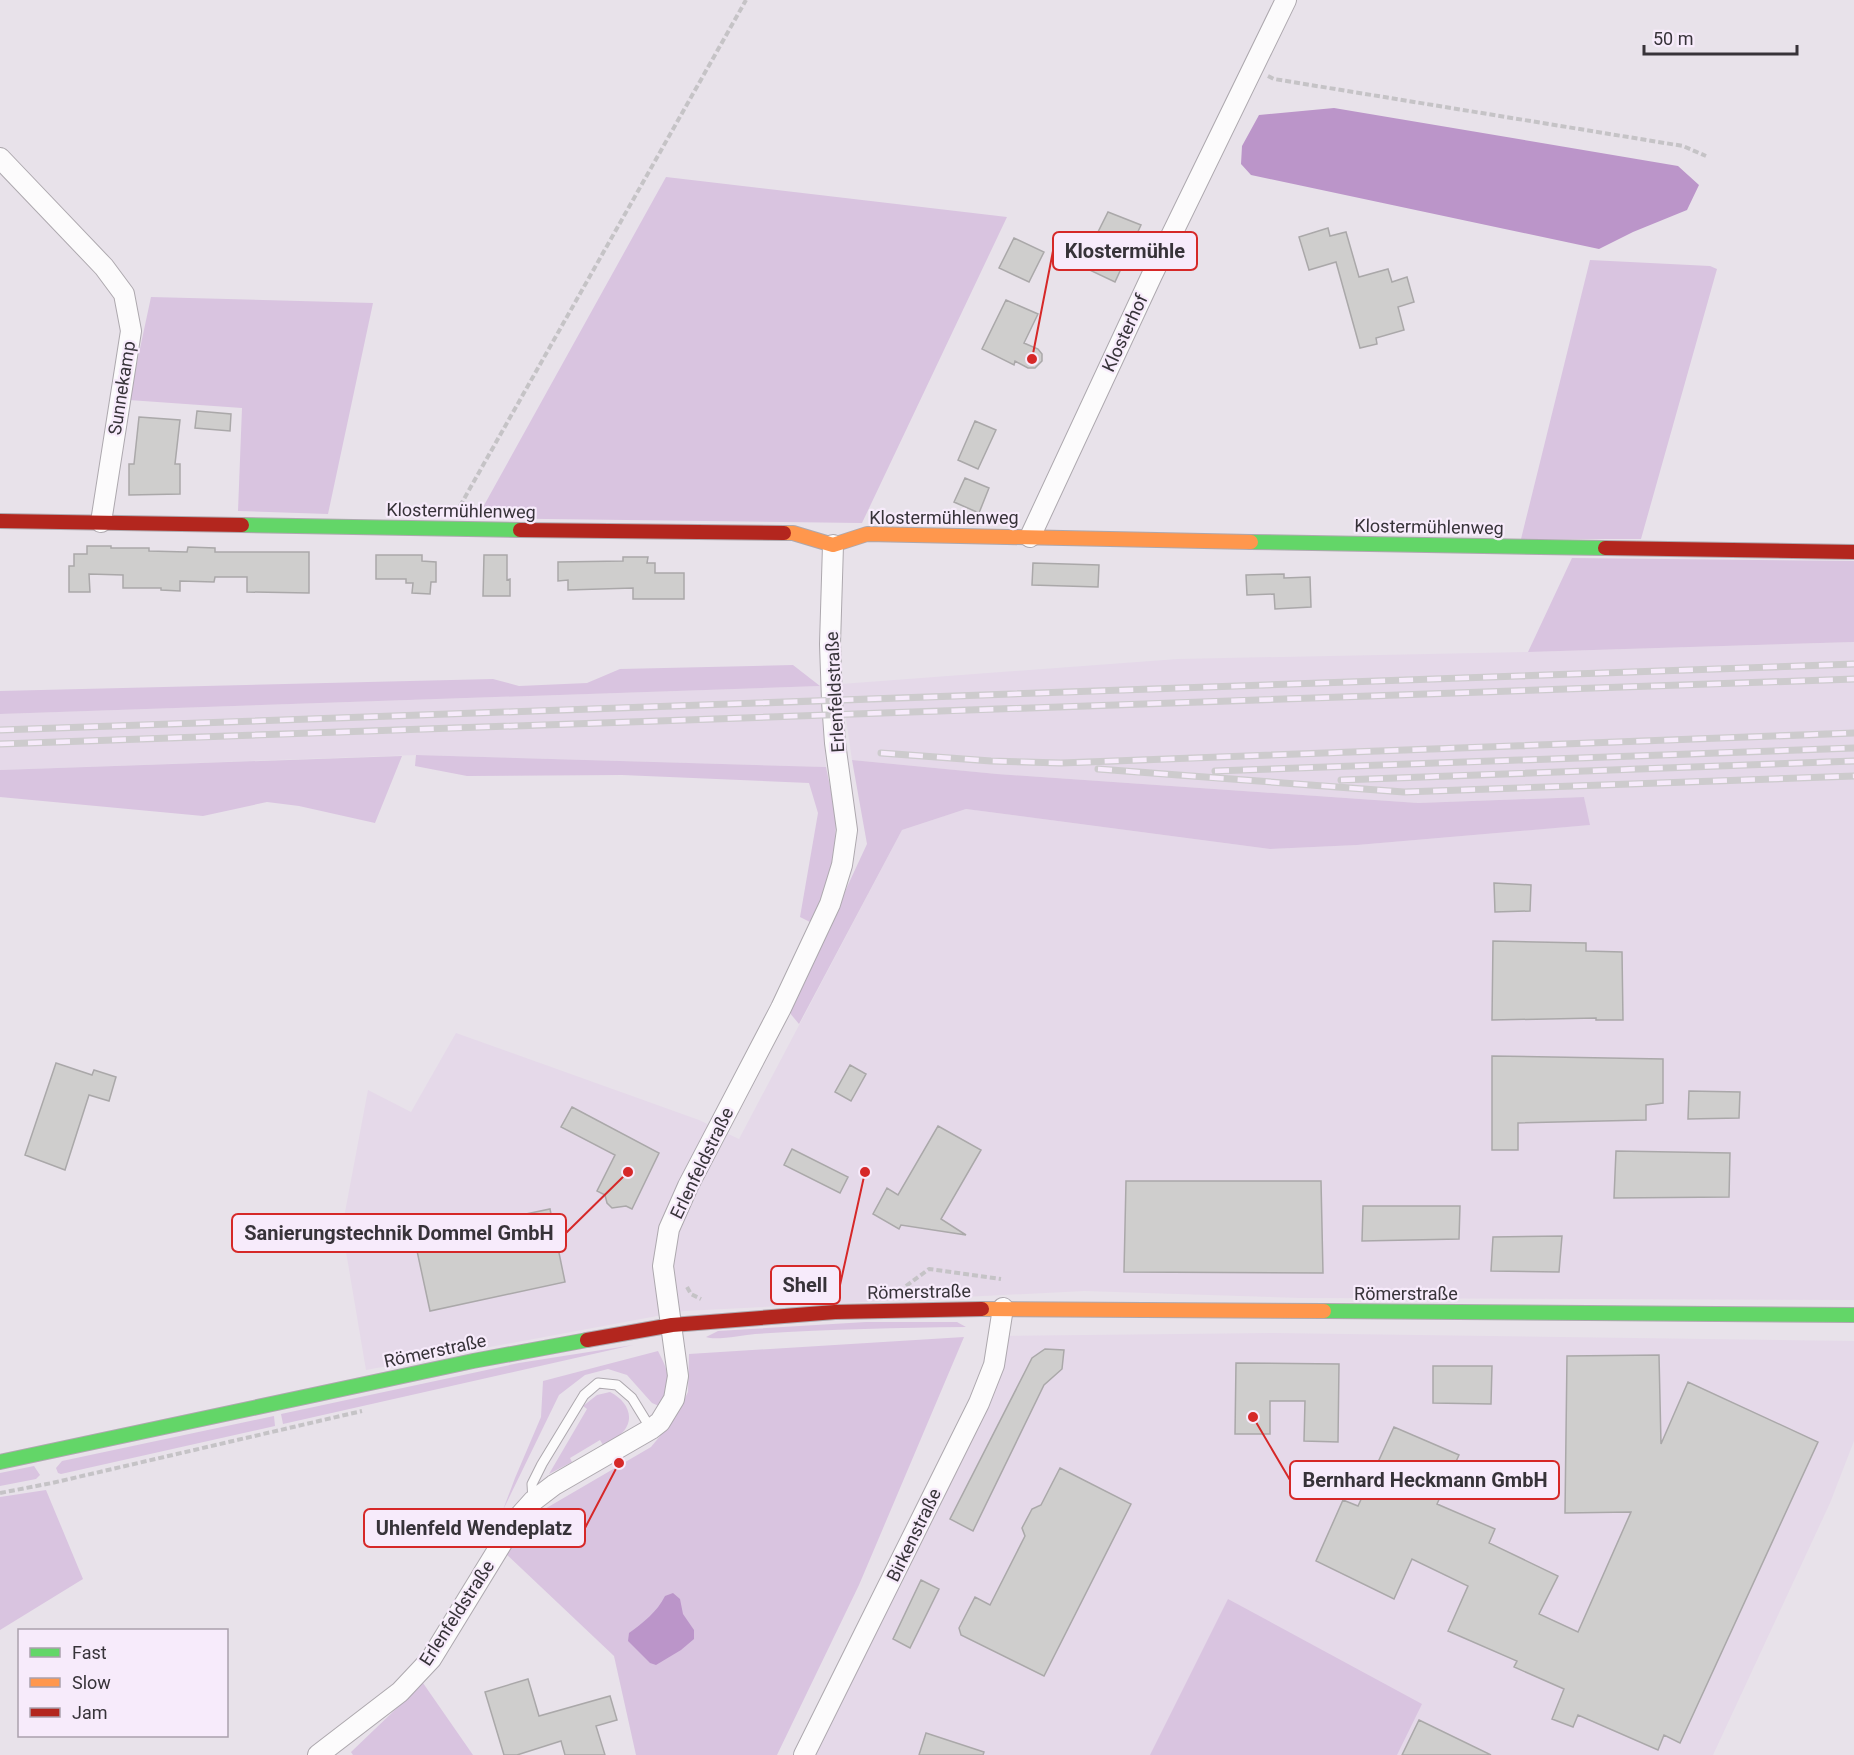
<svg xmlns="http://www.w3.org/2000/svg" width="1854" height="1755" viewBox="0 0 1854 1755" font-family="Roboto,sans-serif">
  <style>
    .built { fill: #e5d9e9 }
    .green { fill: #d9c4e0 }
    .water { fill: #bb95c9 }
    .building { fill: #cfcecd; stroke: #aaa8a9; stroke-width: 1.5 }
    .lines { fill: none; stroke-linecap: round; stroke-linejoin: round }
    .lane-casing { stroke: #ada8ae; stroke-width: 11 }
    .street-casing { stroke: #ada8ae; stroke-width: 22 }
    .fast-casing { stroke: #ada8ae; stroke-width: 16 }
    .slow-casing { stroke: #ada8ae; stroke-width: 16 }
    .jam-casing { stroke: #ada8ae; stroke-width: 16 }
    .path { stroke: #c5c3c6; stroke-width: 4; stroke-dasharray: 6 3; stroke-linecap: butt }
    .lane { stroke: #fcfbfc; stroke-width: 9 }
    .street { stroke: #fcfbfc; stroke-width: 20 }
    .fast { stroke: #63d668; stroke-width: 14 }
    .slow { stroke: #ff974d; stroke-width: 14 }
    .jam { stroke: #b3261e; stroke-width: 14 }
    .rail-casing { stroke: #cdcbcd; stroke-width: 7 }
    .rail { stroke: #f7ebfb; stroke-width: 4.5; stroke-dasharray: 14; stroke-linecap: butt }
    .labels { text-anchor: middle; stroke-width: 4.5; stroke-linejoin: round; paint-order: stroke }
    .street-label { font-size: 18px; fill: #373339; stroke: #f7ebfb }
    .leader { fill: none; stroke: #d62828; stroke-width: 2 }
    .callout-dot { fill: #d62828; stroke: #f7ebfb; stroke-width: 2 }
    .callout { fill: #f7ebfb; stroke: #d62828; stroke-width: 2 }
    .callout-label { font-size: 20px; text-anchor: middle; font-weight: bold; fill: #373339 }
  </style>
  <rect width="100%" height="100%" fill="#e8e2ea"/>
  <path class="built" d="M1854 642V1300L1299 1298 1084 1291 684 1311 366 1370 342 1228 368 1090 411 1112 456 1033 699 1120 739 1139 902 830 966 809 1270 849 1357 845 1589 825 1584 797 1418 803 997 774 852 760 841 684 1178 659 1528 652Z
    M820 686 826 767 416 755 0 770V714Z
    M1273 1333 1854 1341V1441L1830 1503 1713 1755H804L1001 1336Z"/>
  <path class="green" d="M666 177 1007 217 862 523 477 518Z
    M1590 260 1710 266 1717 269 1641 539H1521Z
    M151 297 373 303 328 514 238 511 242 408 129 400Z
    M1572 558 1854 561V642L1528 652Z
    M793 665 820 686 0 714V691L493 679 519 686 587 683 620 669Z
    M416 755 826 767 836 816 835 851 826 894 812 923 800 917 818 813 809 783 622 775 467 776 415 766Z
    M402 756 375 823 299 806 267 802 203 816 0 797V770Z
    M852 760 997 774 1418 803 1584 797 1590 825 1357 845 1270 849 966 809 902 830 799 1024 789 1012 867 844Z
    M866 1322H957L966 1327C896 1328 826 1329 755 1334 743 1335 715 1341 706 1337L718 1331Z
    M964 1337 859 1585 777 1755H636L614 1656 505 1553 531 1517 651 1447 675 1418 688 1392 689 1354Z
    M633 1345 283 1424 281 1414 519 1363Z
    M658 1351C670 1374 672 1383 659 1406L652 1403 627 1375 608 1369 585 1375 559 1395 503 1510 515 1478 541 1417 543 1381Z
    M610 1392C628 1401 637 1420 620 1435 616 1439 608 1442 603 1445L600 1440 570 1458 572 1462 549 1474 587 1409 583 1406 597 1395Z
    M274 1416 275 1426 61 1474 58 1473 56 1468 62 1461Z
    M34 1466 40 1475 36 1479 0 1486V1473Z
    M46 1490 83 1579 0 1630V1497Z
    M1228 1599 1422 1704 1397 1755H1150Z
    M423 1683 473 1755H353L351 1752Z"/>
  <path class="water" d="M1334 108 1678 166 1699 185 1687 210 1633 232 1599 249 1251 175 1241 164 1242 146 1259 115Z
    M673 1593 680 1599 683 1614 694 1630V1639L681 1650 656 1665 650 1663 628 1641 629 1633C643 1623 657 1612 665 1596Z"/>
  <path class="building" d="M1108 212 1141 225 1115 282 1081 266Z
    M1328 228 1330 236 1346 232 1359 277 1388 269 1392 282 1407 277 1414 302 1398 307 1404 330 1376 338 1377 344 1360 348 1336 262 1309 270 1299 237Z
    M1014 238 1044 252 1029 282 999 268Z
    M1006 300 1038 314 1024 343 1038 349 1042 354V361L1035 368H1028L1015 361 1014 365 982 349Z
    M197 411 231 414 230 431 195 428Z
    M139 417 180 420 175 464H180V494L129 495V464H134Z
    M975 421 996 430 978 469 958 460Z
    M965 478 989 488 979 513 954 502Z
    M87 546H111V548H149V551L187 552 188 547 215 548V552H309V593L247 592V577H215L214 582 180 581V591L161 590V588H123V575L89 574 90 592H69V566H74V554H87Z
    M376 555H422V561L436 562V582H431L430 594 412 593 413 583H406V579H376Z
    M484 555H507V580L510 579V596H483Z
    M623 557H648L647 563H655V573H684V599H633V588L568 590V580L558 581V562L623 561Z
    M1033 563 1099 565 1098 587 1032 585Z
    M1284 574V578L1310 577 1311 607 1275 609 1274 594 1247 595 1246 575Z
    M1494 883 1531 885 1530 911 1495 912Z
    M1493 941 1586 943V951L1622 952 1623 1020H1596V1018L1492 1020Z
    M1492 1056 1663 1059V1103L1646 1105V1120L1518 1123V1150H1492Z
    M56 1063 92 1075 94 1070 116 1077 109 1101 89 1095 65 1170 25 1155Z
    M850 1065 866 1074 851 1101 835 1092Z
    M1689 1091 1740 1092 1739 1118 1688 1119Z
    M572 1107 659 1153 632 1209 626 1206 612 1208 607 1203 605 1195 597 1191 615 1155 561 1127Z
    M938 1126 981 1150 941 1219 966 1235 901 1225 899 1229 873 1214 887 1188 898 1195Z
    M792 1149 848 1177 840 1193 784 1165Z
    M1616 1151 1730 1153 1729 1197 1614 1198Z
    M1126 1181H1321L1323 1273 1124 1272Z
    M1363 1206H1460L1459 1239 1362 1241Z
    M550 1209 565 1282 430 1311 414 1237Z
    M1562 1236 1559 1272 1491 1271 1493 1237Z
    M1045 1349 1064 1350 1062 1369 1044 1385 973 1531 950 1519 1032 1358Z
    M1659 1355 1661 1444 1688 1382 1818 1442 1680 1743 1664 1735 1658 1750 1578 1715 1573 1727 1552 1719 1564 1689 1514 1667 1517 1661 1448 1631 1468 1586 1412 1559 1394 1599 1316 1561 1343 1500 1358 1506 1394 1427 1459 1455 1437 1504 1495 1529 1489 1543 1558 1576 1539 1614 1578 1632 1631 1512 1565 1513 1567 1356Z
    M1236 1363 1339 1364 1338 1442 1304 1441 1305 1401H1270V1434H1235Z
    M1433 1366H1492L1491 1404 1433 1403Z
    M1060 1468 1131 1504 1044 1676 961 1635 959 1628 975 1597 990 1605 1025 1536 1022 1528 1032 1509 1041 1505Z
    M921 1580 939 1589 910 1648 893 1639Z
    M528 1679 539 1716 610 1696 617 1720 596 1726 605 1755H565L561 1741 517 1755H504L485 1692Z
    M1419 1720 1491 1755H1402Z
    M926 1733 984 1752 983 1755H919Z"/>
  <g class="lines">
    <g class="lane-casing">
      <path id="lane" d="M533 1501 532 1484 542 1464 584 1395 598 1383 617 1385 632 1398 651 1429"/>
    </g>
    <g class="street-casing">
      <path id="street" d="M0 158 104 267 124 294 131 331 101 522
        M1030 537 1152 275 1286 0
        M318 1755 400 1692 431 1659 516 1520 533 1501 554 1485 651 1429 660 1422 674 1399 678 1376 663 1266 669 1229 688 1186 781 1008 830 904 842 865 847 830 835 743 832 701 830 644 833 545
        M804 1755 979 1403 994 1365 1003 1308"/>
    </g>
    <g class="fast-casing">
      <path id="fast" d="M242 525 520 530
        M1251 542 1605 548
        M1324 1311 1854 1315
        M0 1462 473 1361 587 1340"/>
    </g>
    <g class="slow-casing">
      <path id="slow" d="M784 533H793L833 545 867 534 1251 542
        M982 1309 1324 1311"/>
    </g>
    <g class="jam-casing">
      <path id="jam" d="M0 521 242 525
        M520 530 784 533
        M1605 548 1854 552
        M587 1340 672 1325 835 1312 982 1309"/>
    </g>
    <path class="path" d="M1268 76 1274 79 1683 146 1706 156
      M460 506 746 0
      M906 1286 929 1269 1001 1279
      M687 1287 691 1294 701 1299
      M0 1493 52 1483 362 1411"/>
    <use href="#lane" class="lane"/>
    <use href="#street" class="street"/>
    <use href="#fast" class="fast"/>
    <use href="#slow" class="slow"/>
    <use href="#jam" class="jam"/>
    <g class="rail-casing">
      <path id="rail" d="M0 730 1854 664
        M0 744 1854 679
        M881 753 991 761 1061 763 1854 733
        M1098 769 1404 792 1854 776
        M1215 771 1854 748
        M1341 780 1854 761"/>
    </g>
    <use href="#rail" class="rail"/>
  </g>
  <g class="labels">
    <g class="street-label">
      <text transform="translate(1125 333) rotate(-65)" y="6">Klosterhof</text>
      <text transform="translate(122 388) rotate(-81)" y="6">Sunnekamp</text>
      <text transform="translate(461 511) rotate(1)" y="6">Klostermühlenweg</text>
      <text x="944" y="524">Klostermühlenweg</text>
      <text transform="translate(1429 527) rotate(1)" y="6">Klostermühlenweg</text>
      <text transform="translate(835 692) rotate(-93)" y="6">Erlenfeldstraße</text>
      <text transform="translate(702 1163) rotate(-64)" y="6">Erlenfeldstraße</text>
      <text transform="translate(919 1292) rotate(-1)" y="6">Römerstraße</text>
      <text x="1406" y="1300">Römerstraße</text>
      <text transform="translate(435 1351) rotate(-12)" y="6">Römerstraße</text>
      <text transform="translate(914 1535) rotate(-64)" y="6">Birkenstraße</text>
      <text transform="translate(457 1613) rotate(-57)" y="6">Erlenfeldstraße</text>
    </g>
  </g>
  <path class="leader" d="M1032 359L1053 251M628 1172L566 1233M865 1172L840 1285M1253 1417L1290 1480M619 1463L585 1528"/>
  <g class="callout-dot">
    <circle cx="1032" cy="359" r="6"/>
    <circle cx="628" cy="1172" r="6"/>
    <circle cx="865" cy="1172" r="6"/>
    <circle cx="1253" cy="1417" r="6"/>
    <circle cx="619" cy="1463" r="6"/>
  </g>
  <g class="callout">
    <rect x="1053" y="232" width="144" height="38" rx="6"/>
    <rect x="232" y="1214" width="334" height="38" rx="6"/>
    <rect x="771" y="1266" width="69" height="38" rx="6"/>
    <rect x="1290" y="1461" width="269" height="38" rx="6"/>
    <rect x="364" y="1509" width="221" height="38" rx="6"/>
  </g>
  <g class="callout-label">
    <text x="1125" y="258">Klostermühle</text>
    <text x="399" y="1240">Sanierungstechnik Dommel GmbH</text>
    <text x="805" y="1292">Shell</text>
    <text x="1425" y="1487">Bernhard Heckmann GmbH</text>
    <text x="474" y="1535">Uhlenfeld Wendeplatz</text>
  </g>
  <rect x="18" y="1629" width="210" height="108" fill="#f7ebfb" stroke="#aaa1ad" stroke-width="1.5"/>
  <rect x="30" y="1648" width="30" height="9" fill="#63d668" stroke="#aaa1ad" stroke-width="1.5"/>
  <text x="72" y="1659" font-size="18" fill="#373339">Fast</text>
  <rect x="30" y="1678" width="30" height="9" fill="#ff974d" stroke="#aaa1ad" stroke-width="1.5"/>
  <text x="72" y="1689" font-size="18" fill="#373339">Slow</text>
  <rect x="30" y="1708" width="30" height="9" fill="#b3261e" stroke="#aaa1ad" stroke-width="1.5"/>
  <text x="72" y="1719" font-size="18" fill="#373339">Jam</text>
  <path d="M1644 45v9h153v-9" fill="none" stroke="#373339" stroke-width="3"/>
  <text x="1653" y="45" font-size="18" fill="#373339" stroke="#f7ebfb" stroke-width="4.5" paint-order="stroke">50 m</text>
</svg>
